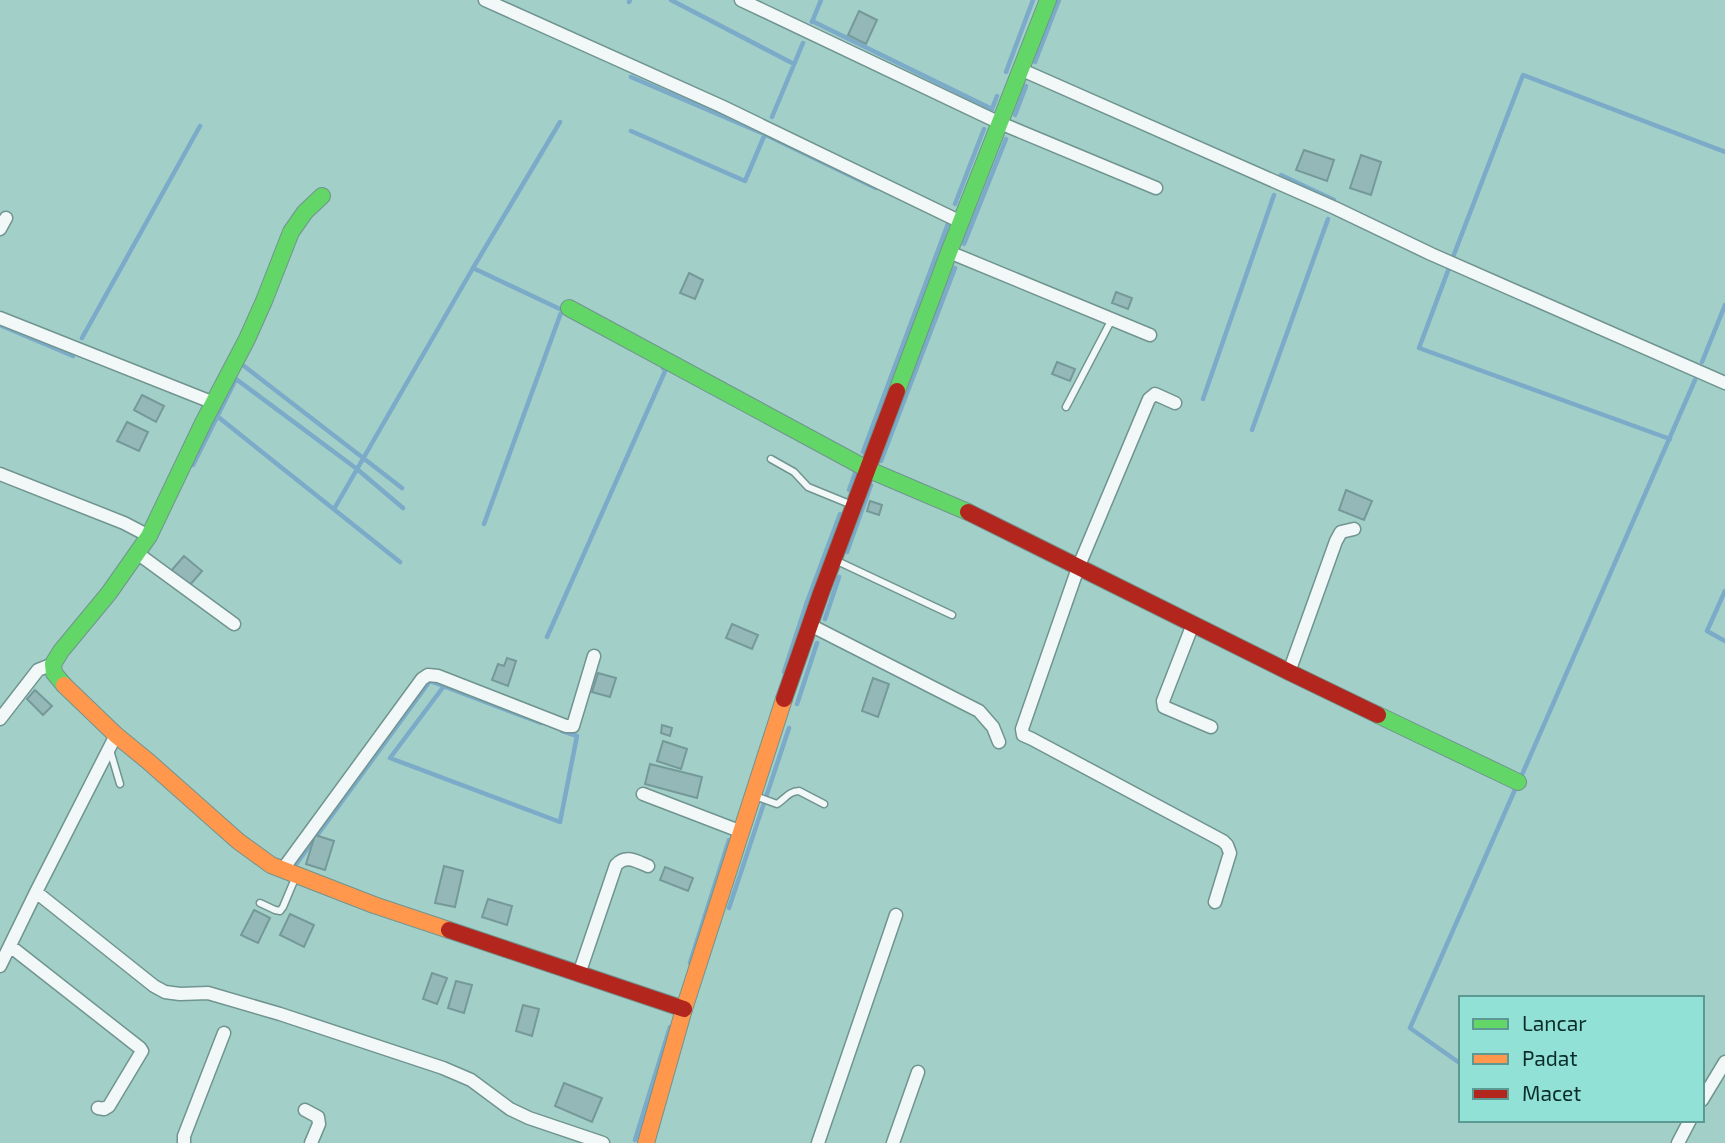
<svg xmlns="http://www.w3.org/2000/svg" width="1725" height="1143" viewBox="0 0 1725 1143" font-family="'Exo 2',sans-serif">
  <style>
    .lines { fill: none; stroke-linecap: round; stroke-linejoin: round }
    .stream { stroke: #7babc8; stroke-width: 4.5 }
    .building { fill: #94b8b7; stroke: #759999; stroke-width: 2 }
    .lane-casing { stroke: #70948f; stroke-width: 9 }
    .street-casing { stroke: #70948f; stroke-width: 15 }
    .fast-casing { stroke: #70948f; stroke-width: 18 }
    .slow-casing { stroke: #70948f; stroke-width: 18 }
    .jam-casing { stroke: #70948f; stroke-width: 18 }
    .lane { stroke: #f1f8f7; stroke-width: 6 }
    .street { stroke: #f1f8f7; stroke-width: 12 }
    .fast { stroke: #63d668; stroke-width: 16 }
    .slow { stroke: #ff974d; stroke-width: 16 }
    .jam { stroke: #b3261e; stroke-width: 16 }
  </style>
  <rect width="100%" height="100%" fill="#a3cfc9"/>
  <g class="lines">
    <path class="stream" d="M671 0 794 64
      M629 2 630 0
      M812 21 992 109
      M812 22 821 0
      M1035 62 1059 0
      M1006 72 1033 0
      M631 77 764 134 876 188
      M992 109 997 96
      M1015 115 1026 86
      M772 117 803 43
      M631 131 745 181 765 134
      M1281 175 1334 200
      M955 204 984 129
      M964 244 1006 139
      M1453 257 1523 75 1725 152
      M473 268 560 122
      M1449 268 1419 348 1670 439
      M0 325 73 356
      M82 338 200 126
      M1702 362 1725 305
      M244 366 402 488
      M1203 399 1274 195
      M217 416 400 562
      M1252 430 1328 219
      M863 452 949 221
      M881 461 955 268
      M193 465 236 379 357 469 403 508
      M849 490 857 468
      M334 509 473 268 562 310 484 524
      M847 552 871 485
      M1725 591 1707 631 1725 641
      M825 619 839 577
      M547 637 666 369 663 368
      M784 672 807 602 840 514
      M444 686 390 758 560 822 577 736 562 731
      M797 704 817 643
      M1521 777 1695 380
      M294 867 430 681 541 723
      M729 908 789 728
      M690 963 729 840
      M1461 1064 1410 1028 1517 785
      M635 1140 670 1027"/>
  </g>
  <path class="building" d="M859 11 877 20 866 44 848 35Z
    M1304 150 1334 160 1327 181 1296 170Z
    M1361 155 1381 162 1371 195 1350 188Z
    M689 273 703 280 695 299 680 293Z
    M1116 292 1132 298 1128 309 1112 303Z
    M1057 362 1075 369 1070 381 1052 374Z
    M142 395 164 406 156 422 134 410Z
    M127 422 148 432 139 451 117 441Z
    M1346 490 1372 501 1364 520 1339 510Z
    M870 501 882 505 879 515 867 511Z
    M184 556 202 571 189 586 171 571Z
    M732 624 758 635 752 649 726 638Z
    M507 658 516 661 508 686 492 680 498 664 504 666Z
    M598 673 616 678 610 697 592 692Z
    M873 678 889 684 878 717 862 711Z
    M35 690 52 706 43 715 27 699Z
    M662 725 672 728 670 736 661 733Z
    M663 741 687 749 681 769 657 761Z
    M650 764 702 777 697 798 645 784Z
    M315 835 334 841 325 870 306 864Z
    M444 866 463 871 455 907 435 903Z
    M665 867 693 878 688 891 660 880Z
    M488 899 512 906 507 925 482 917Z
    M254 910 270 918 258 943 241 935Z
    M290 914 314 925 304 947 280 935Z
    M432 973 447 978 437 1004 423 999Z
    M456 981 472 985 464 1013 448 1008Z
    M523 1005 539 1009 532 1036 516 1031Z
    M564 1083 602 1098 592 1122 555 1106Z"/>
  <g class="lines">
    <g class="lane-casing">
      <path id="lane" d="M1066 407 1112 319
        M771 459 794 472 808 487 852 505
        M835 560 952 615
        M110 750 120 784
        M755 796 777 804C785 799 789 791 799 791L824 804
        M260 903 275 910 280 911 283 907 296 876"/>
    </g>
    <g class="street-casing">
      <path id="street" d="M485 0 721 106 961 222
        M741 0 1000 123 1156 188
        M1022 70 1335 208 1431 254 1725 383
        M0 229 6 218
        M949 252 1150 335
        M0 318 214 403
        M1175 403 1155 394 1149 399 1078 568 1022 729 1023 735 1032 739 1223 841 1227 845 1230 853 1215 902
        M0 474 124 523 149 536
        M137 553 234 624
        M1193 624 1163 701 1164 707 1211 727
        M810 625 979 711 993 727 999 742
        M1289 672 1336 541 1341 532 1354 529
        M0 719 38 670 53 664
        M643 794 742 832
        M283 869 422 679 428 675 438 676 566 726H573L594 656
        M36 892 154 986 165 992 180 994 208 993 280 1014 443 1068 471 1080 510 1109 529 1118 603 1143
        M10 946 140 1048 142 1051 109 1106 104 1109 98 1108
        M0 966 36 892 116 735
        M579 974 616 865C626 854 636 861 648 866
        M1702 1100 1725 1062
        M305 1110 318 1117 319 1124 311 1143
        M184 1143V1136L224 1033
        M818 1143 896 915
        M893 1143 918 1072
        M1678 1143 1690 1120"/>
    </g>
    <g class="fast-casing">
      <path id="fast" d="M569 308 867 469 968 512
        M897 391 949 252 1048 0
        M64 685 54 673 53 664 61 651 109 593 149 536 203 423 247 339 264 301 291 232 305 212 322 196
        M1378 715 1518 782"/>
    </g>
    <g class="slow-casing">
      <path id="slow" d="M64 685 116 735 149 762 238 841 271 865 374 905 449 930
        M646 1143 684 1009 784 699"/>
    </g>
    <g class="jam-casing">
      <path id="jam" d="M968 512 1289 672 1378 715
        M784 699 821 593 897 391
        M449 930 684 1009"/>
    </g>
    <use href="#lane" class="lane"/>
    <use href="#street" class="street"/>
    <use href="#fast" class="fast"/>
    <use href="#slow" class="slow"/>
    <use href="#jam" class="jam"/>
  </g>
  <rect x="1459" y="996" width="245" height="126" fill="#91e1d7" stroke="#5b9992" stroke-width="2"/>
  <rect x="1473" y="1019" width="35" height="10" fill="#63d668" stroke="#5b9992" stroke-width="2"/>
  <text x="1522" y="1031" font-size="21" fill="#0b2d2a">Lancar</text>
  <rect x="1473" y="1054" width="35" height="10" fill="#ff974d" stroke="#5b9992" stroke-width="2"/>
  <text x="1522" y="1066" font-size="21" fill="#0b2d2a">Padat</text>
  <rect x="1473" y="1089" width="35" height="10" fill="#b3261e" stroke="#5b9992" stroke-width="2"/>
  <text x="1522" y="1101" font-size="21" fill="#0b2d2a">Macet</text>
</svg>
